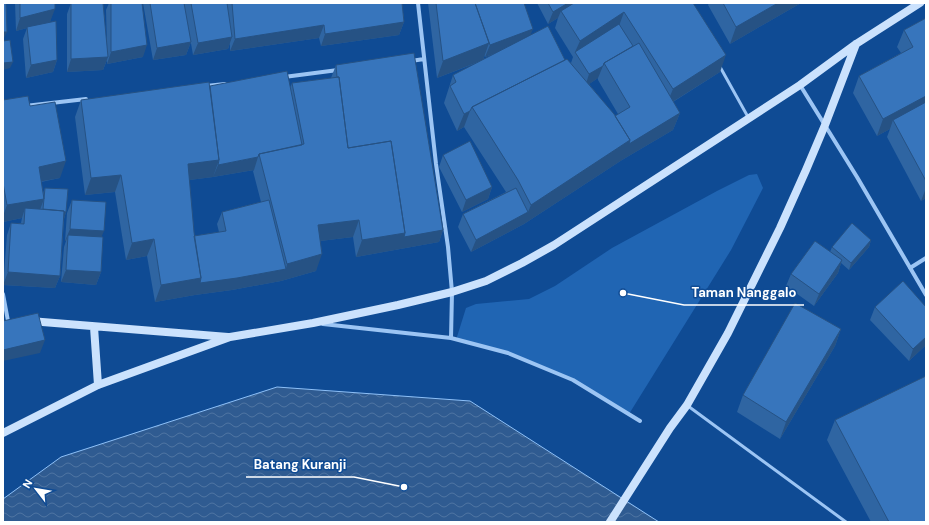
<svg xmlns="http://www.w3.org/2000/svg" width="929" height="525" viewBox="0 0 929 525" font-family="'DM Sans',sans-serif">
  <style>
    .green { fill: #2065b3 }
    .water { fill: url(#water-waves); stroke: #8dc0f8 }
    .lines { fill: none; stroke-linecap: round; stroke-linejoin: round }
    .lane { stroke: #9cc5f4; stroke-width: 3 }
    .street { stroke: #9cc5f4; stroke-width: 4 }
    .secondary { stroke: #cbe2fd; stroke-width: 8 }
    .wall { fill: #2f65a2; fill-rule: evenodd }
    .shaded-wall { fill: #265284 }
    .building { fill: #3775bc; stroke: #265284 }
    .leader { fill: none; stroke: #fff; stroke-width: 1.5 }
    .callout-dot { fill: #fff; stroke: #0f4b94; stroke-width: 1.5 }
    .callout-label { font-size: 13px; text-anchor: middle; font-weight: bold; fill: #fff; stroke: #0f4b94; stroke-width: 3; stroke-linejoin: round; paint-order: stroke }
  </style>
  <defs>
    <pattern id="water-waves" width="16" height="10" patternUnits="userSpaceOnUse"><rect width="16" height="10" fill="#2f5b91"/><path d="M0 5q4-4 8 0t8 0" fill="none" stroke="#4e74a2"/></pattern>
  </defs>
  <rect width="100%" height="100%" fill="#0f4b94"/>
  <path class="green" d="M757 174 763 188 731 250 629 414 573 380 508 353 456 340 466 308 476 304 529 299 555 286 612 248 717 191 749 175Z"/>
  <path class="water" d="M277 387 470 401 659 522H3V499L61 457Z"/>
  <g class="lines">
    <path class="lane" d="M719 65 748 117
      M688 406 846 522"/>
    <path class="street" d="M418 3 436 164 448 247 452 292 451 338
      M411 61 424 59
      M284 77 338 70
      M800 85 857 177 926 295
      M206 86 225 84
      M25 106 86 99
      M910 268 926 258
      M3 294 8 321
      M323 324 451 338 508 353 573 380 640 421"/>
    <path class="secondary" d="M30 321 228 337
      M94 327 98 385
      M3 433 98 385 230 337 313 323 398 305 452 292 486 281 522 263 554 245 800 85 856 44 920 3
      M610 522 670 428 687 405 728 333 780 228 806 170 825 125 856 44"/>
  </g>
  <path class="wall" d="M15 3H55L50 22 38 25 57 60 53 72 26 78 23 39 27 28 16 31Z
    M71 3H103L107 47 106 10 109 3H142L143 57 107 64V60L103 70 67 72V14Z
    M143 3H184L191 42 186 55 153 60Z
    M184 3H402L404 22 399 35 321 46 319 38 230 51V43L228 49 193 55Z
    M428 3H524L530 36 565 60 571 63 573 57 555 28 558 18 548 24 537 3H693L720 72 673 102 680 113 673 130 622 160 524 224 471 252 458 227 463 214 506 192 464 127 457 131 444 103 453 75 479 62 437 78ZM495 54 483 60 485 55V57ZM598 78V80L618 114 615 116 589 84Z
    M709 3H801L730 44 708 5Z
    M926 18V198L921 201 887 137 890 129 877 136 853 93 859 76 901 53 897 47 904 30Z
    M336 65 443 230 439 242 356 257 353 237 320 241 316 271 281 281 232 290 195 295 155 302 147 256 126 260 115 192 85 195 75 117 81 100 210 86 290 88 292 83 331 78ZM254 170 253 171 261 202 222 212 217 224 219 232 194 236 189 180 213 177Z
    M3 100 30 106 60 178 41 182 43 193 45 188 66 212 64 219 60 276 55 288 3 285 7 235 11 223H21L22 218 3 222Z
    M443 155 492 187 488 199 462 212 439 167Z
    M72 200 102 237 101 272 96 285 61 282 64 247 66 241H65L67 213Z
    M871 240 869 247 849 270 841 263 838 273 814 306 786 286 791 274 830 252 832 247Z
    M875 307H926V345L909 361 870 320Z
    M841 329 835 346 780 439 737 412 743 395Z
    M835 420 926 522H871L827 440Z"/>
  <path class="shaded-wall" d="M568 3H585L561 11 558 18 548 24 553 12Z
    M778 3H801L730 44 736 27Z
    M55 9 50 22 16 31 20 18Z
    M624 12 618 29 575 52 580 41Z
    M404 22 399 35 321 46 325 34Z
    M324 25 319 38 230 51 235 39Z
    M533 29 528 41 485 57 490 45Z
    M3 32H7L4 38 3 39Z
    M232 37 228 49 193 55 198 43Z
    M191 42 186 55 153 60 157 48Z
    M489 43 483 60 437 78 443 61Z
    M147 45 143 57 107 64 111 52Z
    M726 55 720 72 666 106 673 89Z
    M108 57 103 70 67 72 71 59Z
    M57 60 53 72 26 78 31 65Z
    M13 62 10 68 3 70V63Z
    M603 66 598 78 585 87 589 74Z
    M926 96V109L893 120 890 129 877 136 883 119Z
    M470 111 464 127 457 131 464 114Z
    M680 113 673 130 622 160 524 224 471 252 476 240 528 212 531 205 630 140Z
    M258 157 254 170 213 177 218 165Z
    M219 160 213 177 182 181 188 164Z
    M66 161 60 178 32 183 39 167Z
    M121 175 115 192 85 195 91 178Z
    M492 187 488 199 462 212 466 200Z
    M926 188V198L921 201Z
    M44 199 38 215 25 208 22 218 3 222V216L7 205Z
    M43 211 66 212 64 219Z
    M359 220 353 237 312 242 318 225Z
    M70 229 104 231 99 243 68 235 66 241H65Z
    M443 230 439 242 356 257 362 240 405 233Z
    M154 239 147 256 126 260 132 243Z
    M871 240 869 247 849 270 851 263Z
    M322 254 316 271 281 281 232 290 195 295 155 302 161 285 201 278 286 269 287 264Z
    M842 260 838 273 814 306 819 294Z
    M66 270 101 272 96 285 61 282Z
    M8 272 60 276 55 288 3 285Z
    M841 329 835 346 780 439 786 422Z
    M926 337V345L909 361 913 349Z
    M45 340 40 353 3 361V350Z"/>
  <path class="building" d="M3 3H6L7 32H3Z
    M20 3H55V9L20 18Z
    M71 3H103L108 57 71 59Z
    M111 3H142L147 45 111 52Z
    M150 3H184L191 42 157 48Z
    M191 3H227L232 37 198 43Z
    M232 3H402L404 22 325 34 324 25 235 39Z
    M436 3H475L489 43 443 61Z
    M475 3H524L533 29 490 45Z
    M548 3H568L553 12Z
    M574 3H693L726 55 673 89 624 12 580 41 561 11Z
    M723 3H778L736 27Z
    M926 18V96L883 119 859 76 913 47 904 30Z
    M56 21 57 60 31 65 27 27Z
    M619 24 633 46 604 63 603 66 589 74 575 52Z
    M548 26 565 60 472 107 470 111 464 114 450 86 456 82 453 75Z
    M10 40 13 62 3 63V41Z
    M639 43 680 113 629 144 630 140 615 116 630 107 604 63Z
    M414 53 443 230 404 237 405 233 391 141 348 148 339 77H337L336 65Z
    M567 59 614 114 630 140 531 205 518 180 472 107Z
    M287 71 302 145 259 154 258 157 218 165 219 160 210 86Z
    M339 77 348 148 391 141 405 233 362 240 359 220 318 225 322 254 287 264 259 154 304 144 292 83Z
    M209 82 219 160 188 164 194 232 201 278 161 285 154 239 132 243 121 175 91 178 81 100Z
    M28 96 30 106 55 102 66 161 39 167 44 199 7 205 3 183V100Z
    M926 102V181L893 120Z
    M470 141 492 187 466 200 443 155Z
    M45 188 68 189 66 212H64V211L43 209Z
    M516 188 528 212 476 240 463 214Z
    M72 200 106 202 104 231 70 229Z
    M269 200 286 269 237 278 200 283 201 278 194 236 226 231 222 212Z
    M25 208 64 211 60 276 8 272 11 223 24 224Z
    M852 223 871 240 851 263 832 247Z
    M68 235 103 237 101 272 66 270Z
    M815 241 842 260 819 294 791 274Z
    M903 281 926 307V337L913 349 875 307Z
    M795 303 841 329 786 422 743 395Z
    M38 313 45 340 3 350V321Z
    M926 376V522H889L835 420Z"/>
  <path class="leader" d="M623 293L684 305H804M404 487L354 477H246"/>
  <g class="callout-dot">
    <circle cx="623" cy="293" r="4"/>
    <circle cx="404" cy="487" r="4"/>
  </g>
  <g class="callout-label">
    <text x="744" y="297">Taman Nanggalo</text>
    <text x="300" y="469">Batang Kuranji</text>
  </g>
  <rect width="929" height="525" fill="none" stroke="#ffffff" stroke-width="8"/>
  <g transform="translate(36 489) rotate(301)" stroke="#0f4b94" stroke-width="3" paint-order="stroke">
  <path d="M0-3L7 15L0 10L-7 15Z" fill="#ffffff"/>
  <text y="-6" font-size="11" font-weight="bold" text-anchor="middle" fill="#ffffff">N</text>
  </g>
</svg>
